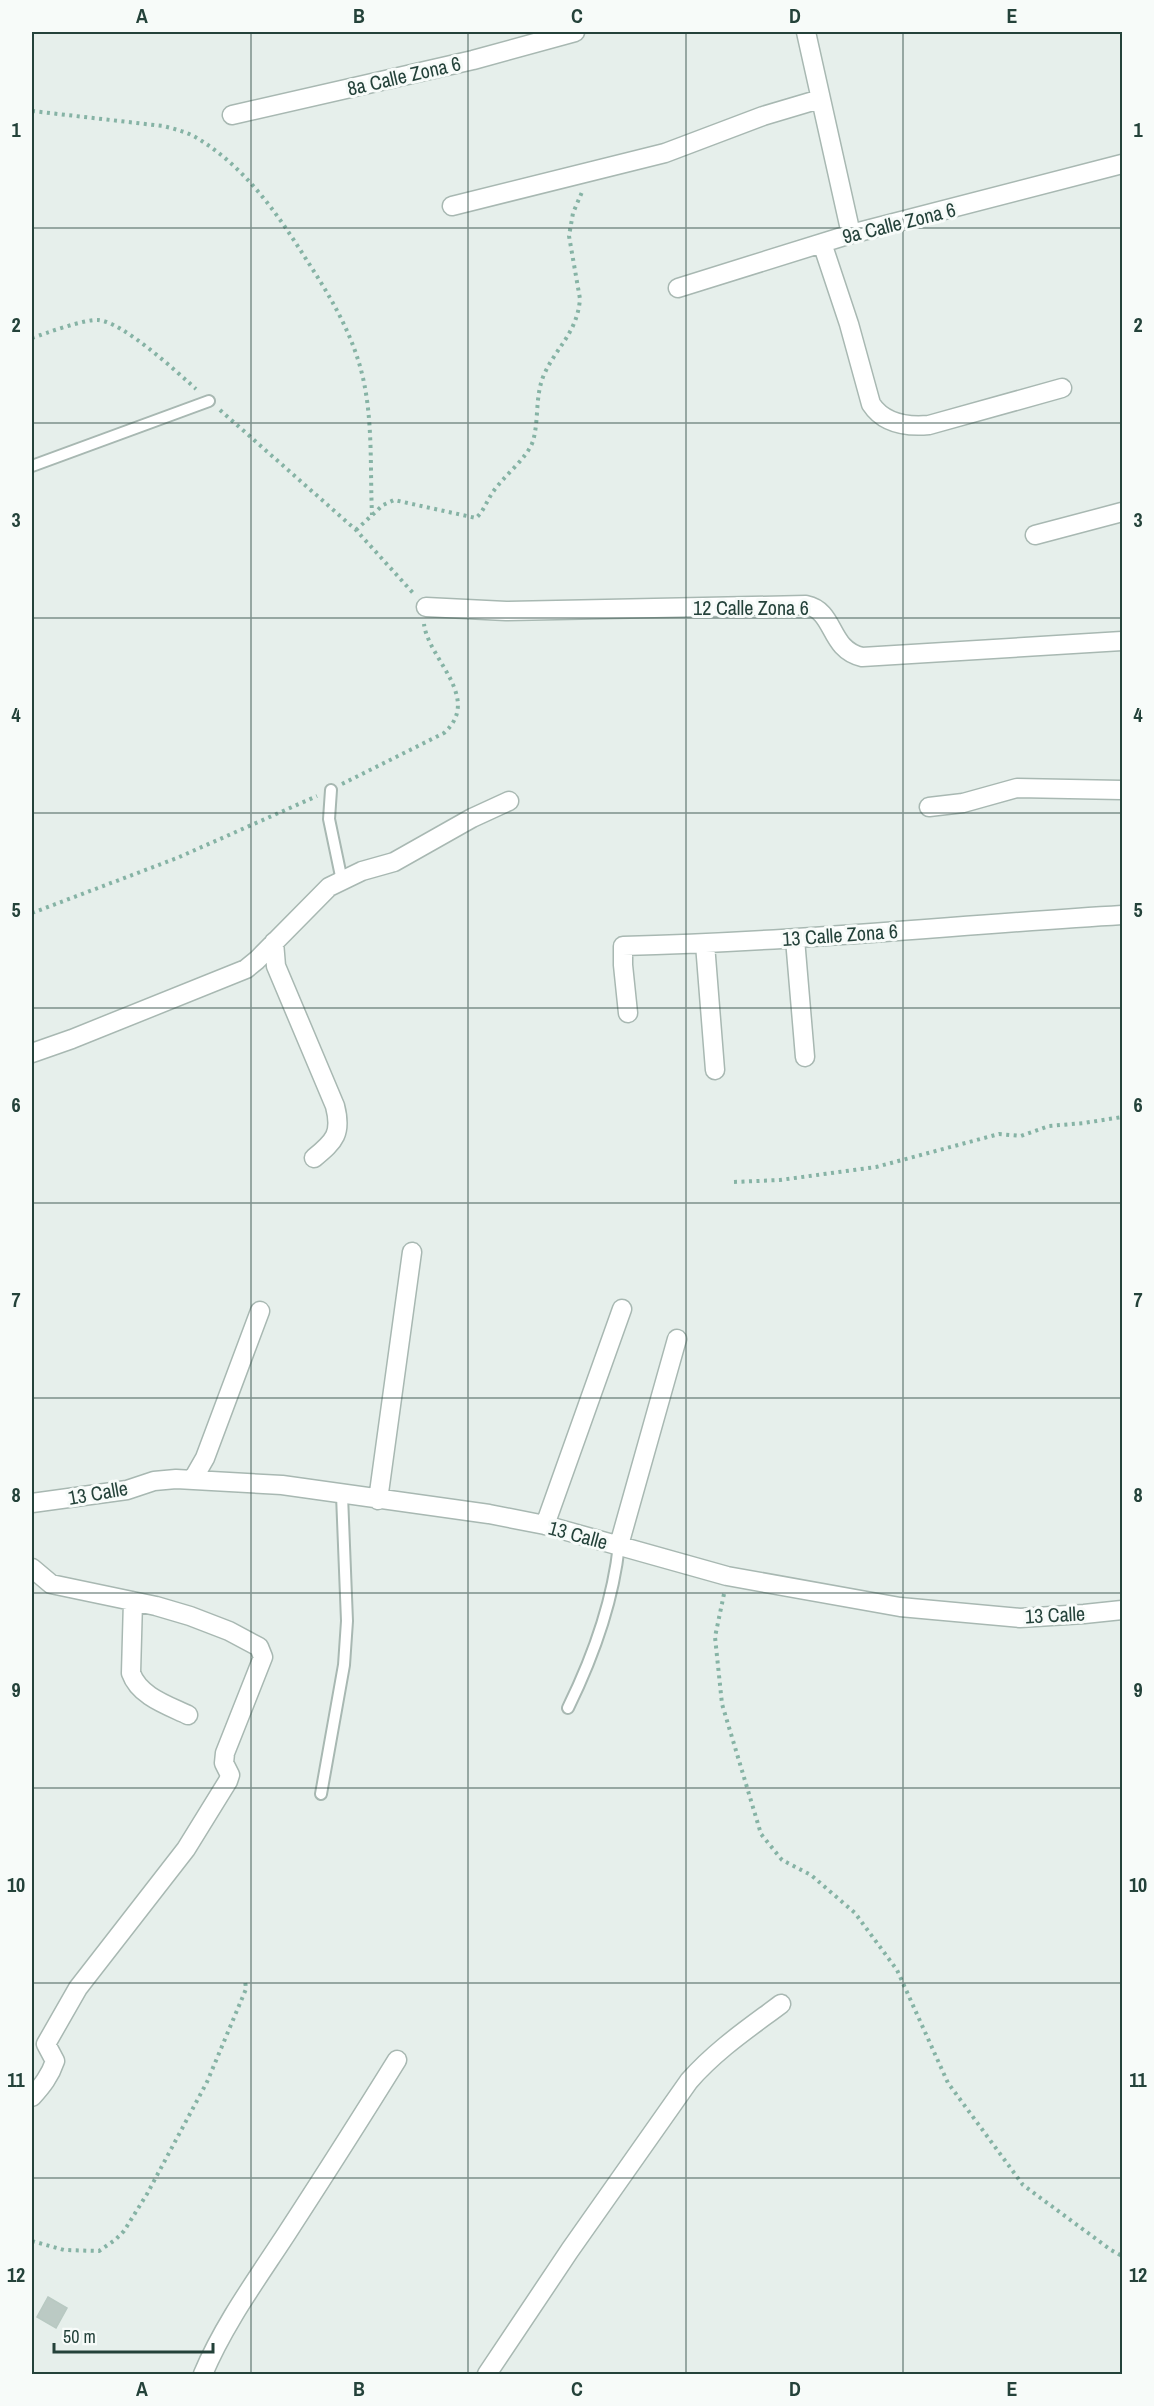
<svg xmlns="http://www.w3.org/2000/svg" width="1154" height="2406" viewBox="0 0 1154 2406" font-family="'Archivo Narrow',sans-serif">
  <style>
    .building { fill: #bbcac4; stroke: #b8c9c2; stroke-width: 1.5 }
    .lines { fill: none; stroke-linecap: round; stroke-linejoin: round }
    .service-casing { stroke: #a8b8b2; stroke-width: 14 }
    .minor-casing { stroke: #a8b8b2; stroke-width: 21 }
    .path { stroke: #86b3a5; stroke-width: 4; stroke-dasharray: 3 4.5; stroke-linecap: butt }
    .service { stroke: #fff; stroke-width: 10 }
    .minor { stroke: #fff; stroke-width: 18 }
    .grid { fill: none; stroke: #24423a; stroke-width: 1.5; stroke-opacity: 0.55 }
    .labels { text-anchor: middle; stroke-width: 6; stroke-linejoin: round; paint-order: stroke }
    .street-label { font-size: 20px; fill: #24423a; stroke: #f7fbf9 }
    .neatline { fill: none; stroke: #24423a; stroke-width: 2 }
    .grid-label { font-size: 20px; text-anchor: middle; font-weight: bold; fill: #24423a }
  </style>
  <rect width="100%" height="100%" fill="#e6efeb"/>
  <path class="building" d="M48 2297 67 2308 56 2328 37 2317Z"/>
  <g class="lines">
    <g class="service-casing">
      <path id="service" d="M32 466 209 401
        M331 790 329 819 342 881
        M568 1708C593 1657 613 1602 619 1545
        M321 1794 344 1665 347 1621 342 1495"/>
    </g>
    <g class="minor-casing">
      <path id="minor" d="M806 32 851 234
        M232 115 473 60 575 32
        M452 206 665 153 763 116 820 99
        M822 243 849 324 871 404C884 424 907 427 929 425L1062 388
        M678 288 851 234 1122 164
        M1035 535 1122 512
        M426 607 506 611 806 605C836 611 828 649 862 657L1122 641
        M929 807 963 803 1017 788 1122 790
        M795 939 805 1057
        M274 942 276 966 335 1106C342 1133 335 1141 314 1158
        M705 944 715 1070
        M628 1013 623 965V946C790 942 956 925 1122 915
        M32 1053 72 1039 246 969 257 960 329 887 362 871 394 862 472 818 509 801
        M193 1479 205 1458 260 1311
        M378 1500 412 1252
        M32 1503 127 1490 154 1481 176 1479 282 1485 489 1514 545 1525 727 1576 900 1607 1020 1618 1084 1614 1122 1610
        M545 1525 622 1309
        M619 1545 677 1339
        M32 1568 51 1584 156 1606 190 1616 229 1631 259 1647 263 1657 225 1753 224 1763 230 1775 228 1781 186 1849 78 1988 46 2044 55 2061C50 2076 42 2086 32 2097
        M133 1601 131 1673C139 1696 167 1705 188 1715
        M203 2374C224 2324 257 2279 287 2233 324 2176 361 2118 397 2060
        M487 2374 570 2250 689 2081C716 2050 749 2028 781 2004"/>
    </g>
    <path class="path" d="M32 111 163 126C175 129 187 132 197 138 245 167 277 213 306 259 330 296 353 334 363 378 373 422 370 470 372 515
      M32 338C46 333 85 319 98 320 123 322 177 372 196 389
      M220 410 356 530 414 594
      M356 530 383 505 394 500 476 518C483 512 486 503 491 495 501 478 527 459 533 441 539 420 535 398 543 377 555 348 577 334 580 299L569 236 573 213 582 192
      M342 784 444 733C483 698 428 659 424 624
      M32 913 177 858 317 796
      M734 1182 780 1180 876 1167 999 1134 1021 1136 1049 1126 1084 1123 1122 1117
      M724 1594 715 1637 722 1704 761 1834 782 1860 811 1875 855 1913 897 1970 948 2083 1023 2185 1111 2250 1122 2256
      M32 2241 64 2250 99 2251 115 2240 124 2231 147 2194 207 2082 246 1989 245 1980"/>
    <use href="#service" class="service"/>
    <use href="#minor" class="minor"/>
  </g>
  <path class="grid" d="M251 32V2374M468 32V2374M686 32V2374M903 32V2374M32 228H1122M32 423H1122M32 618H1122M32 813H1122M32 1008H1122M32 1203H1122M32 1398H1122M32 1593H1122M32 1788H1122M32 1983H1122M32 2178H1122"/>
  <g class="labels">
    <g class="street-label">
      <text transform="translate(404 76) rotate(-13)" y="7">8a Calle Zona 6</text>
      <text transform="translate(899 223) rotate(-14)" y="7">9a Calle Zona 6</text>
      <text x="751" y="615">12 Calle Zona 6</text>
      <text transform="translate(840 935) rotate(-4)" y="7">13 Calle Zona 6</text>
      <text transform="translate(98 1493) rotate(-10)" y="7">13 Calle</text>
      <text transform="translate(578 1535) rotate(15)" y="7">13 Calle</text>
      <text transform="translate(1055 1615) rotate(-3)" y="7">13 Calle</text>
    </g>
  </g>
  <rect width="1154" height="2406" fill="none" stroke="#f7fbf9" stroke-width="66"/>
  <path d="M54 2343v9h159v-9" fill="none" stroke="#24423a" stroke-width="3"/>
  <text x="63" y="2343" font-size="18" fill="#24423a" stroke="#f7fbf9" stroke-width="4.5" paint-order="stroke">50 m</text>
  <rect x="33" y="33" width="1088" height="2340" class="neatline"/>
  <g class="grid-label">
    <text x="142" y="23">A</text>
    <text x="359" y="23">B</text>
    <text x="577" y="23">C</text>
    <text x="795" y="23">D</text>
    <text x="1012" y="23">E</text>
    <text x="16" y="137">1</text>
    <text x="1138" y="137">1</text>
    <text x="16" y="332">2</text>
    <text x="1138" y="332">2</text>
    <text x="16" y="527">3</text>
    <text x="1138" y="527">3</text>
    <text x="16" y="722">4</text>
    <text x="1138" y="722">4</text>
    <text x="16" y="917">5</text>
    <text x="1138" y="917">5</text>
    <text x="16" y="1112">6</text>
    <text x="1138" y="1112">6</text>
    <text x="16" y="1307">7</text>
    <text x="1138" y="1307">7</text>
    <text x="16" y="1502">8</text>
    <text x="1138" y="1502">8</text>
    <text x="16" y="1697">9</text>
    <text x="1138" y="1697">9</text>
    <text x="16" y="1892">10</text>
    <text x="1138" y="1892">10</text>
    <text x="16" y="2087">11</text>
    <text x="1138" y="2087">11</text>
    <text x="16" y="2282">12</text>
    <text x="1138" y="2282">12</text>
    <text x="142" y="2396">A</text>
    <text x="359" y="2396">B</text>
    <text x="577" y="2396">C</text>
    <text x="795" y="2396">D</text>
    <text x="1012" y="2396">E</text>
  </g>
</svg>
